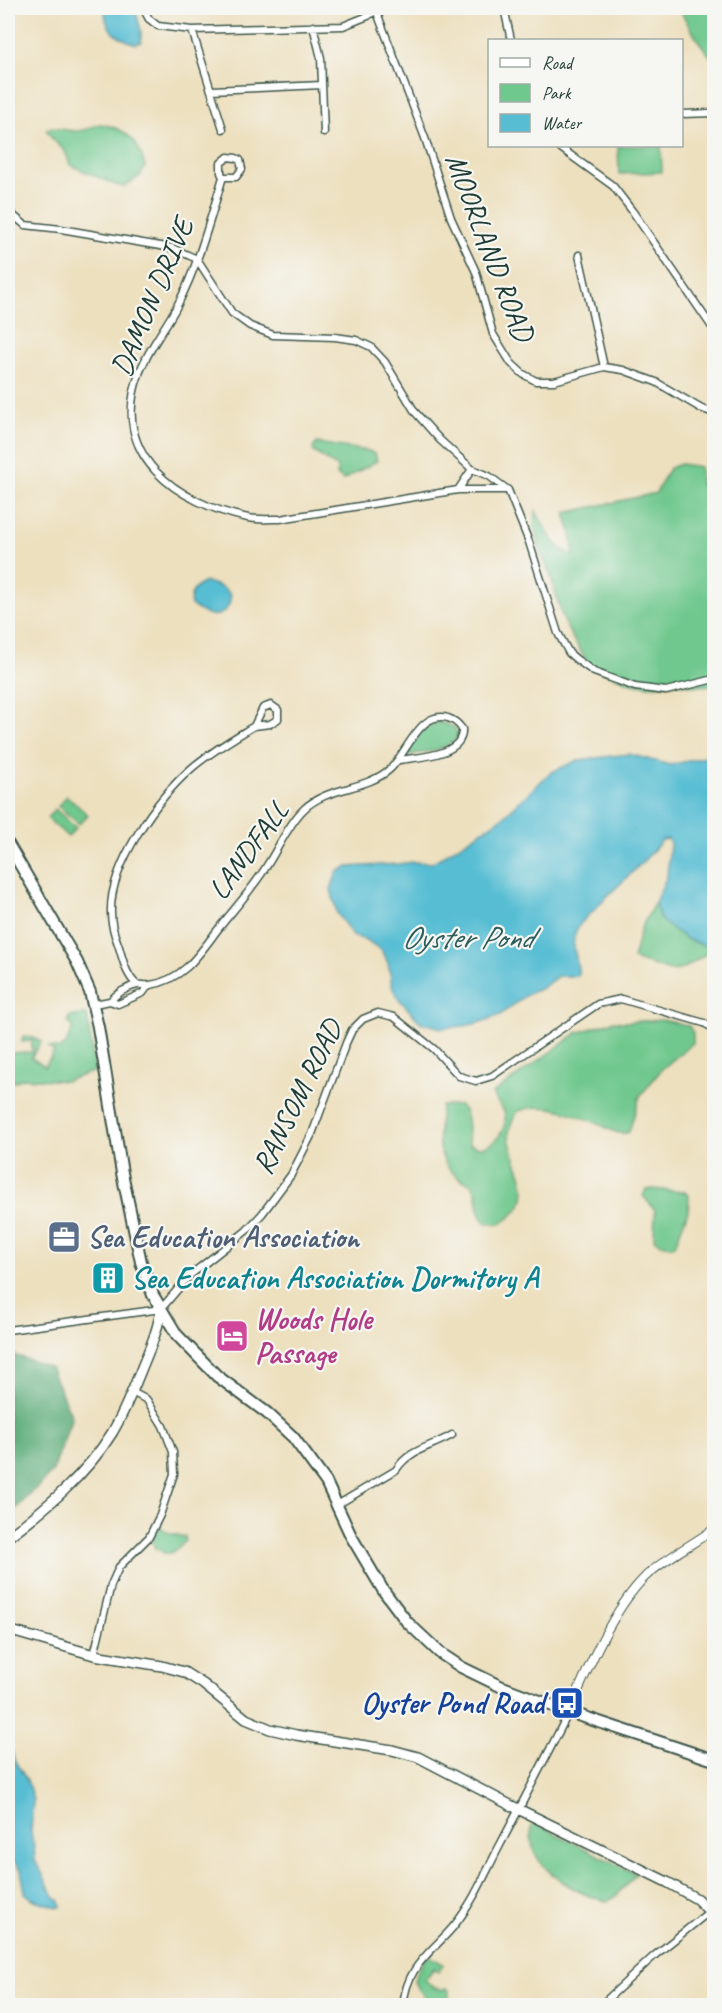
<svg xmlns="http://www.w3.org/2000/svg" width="722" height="2013" viewBox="0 0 722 2013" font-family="Caveat,sans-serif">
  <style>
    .green { fill: #6fc88e; stroke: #478261; stroke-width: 1.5 }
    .forest { fill: #5bac79; stroke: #3d7456; stroke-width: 1.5 }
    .water { fill: #56bdd3; stroke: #3a7d84; stroke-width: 1.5 }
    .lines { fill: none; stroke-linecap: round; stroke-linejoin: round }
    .minor-casing { stroke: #3e5549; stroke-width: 9 }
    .tertiary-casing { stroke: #3e5549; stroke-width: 10 }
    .secondary-casing { stroke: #3e5549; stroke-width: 12 }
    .trunk-casing { stroke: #3e5549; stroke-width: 14 }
    .minor { stroke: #fff; stroke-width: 6 }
    .tertiary { stroke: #fff; stroke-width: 8 }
    .secondary { stroke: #fff; stroke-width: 9 }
    .trunk { stroke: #fff; stroke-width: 10 }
    .labels { text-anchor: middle; stroke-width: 4.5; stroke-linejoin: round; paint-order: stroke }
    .street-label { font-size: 30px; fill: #1f3d34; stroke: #f6f6f2 }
    .service-label { font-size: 30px; font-weight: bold; fill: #4e5e75; stroke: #f6f6f2; text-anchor: start }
    .culture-label { font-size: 30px; font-weight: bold; fill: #0d838f; stroke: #f6f6f2; text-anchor: start }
    .hotel-label { font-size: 30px; font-weight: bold; fill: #b23c85; stroke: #f6f6f2; text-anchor: start }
    .transit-label { font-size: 30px; font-weight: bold; fill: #164399; stroke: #f6f6f2; text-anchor: end }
    .water-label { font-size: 32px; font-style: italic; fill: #2d5d5c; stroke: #f6f6f2 }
  </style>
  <rect width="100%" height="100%" fill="#f6f6f2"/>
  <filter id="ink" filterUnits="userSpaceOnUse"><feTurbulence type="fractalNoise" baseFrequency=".0167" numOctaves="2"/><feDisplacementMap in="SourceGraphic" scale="12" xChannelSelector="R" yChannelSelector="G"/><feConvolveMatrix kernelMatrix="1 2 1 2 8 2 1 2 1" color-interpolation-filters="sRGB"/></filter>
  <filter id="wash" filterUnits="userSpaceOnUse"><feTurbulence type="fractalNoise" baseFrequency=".008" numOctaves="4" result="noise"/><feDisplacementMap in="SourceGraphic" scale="24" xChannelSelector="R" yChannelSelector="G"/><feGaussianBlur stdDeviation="1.35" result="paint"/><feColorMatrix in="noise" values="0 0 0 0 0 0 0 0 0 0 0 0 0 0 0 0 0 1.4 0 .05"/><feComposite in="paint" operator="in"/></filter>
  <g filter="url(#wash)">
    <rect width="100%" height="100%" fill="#ede0bf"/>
    <path class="green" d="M690 8H714V61L697 39 682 14Z
      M100 124C127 128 139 141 145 167L140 176 124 187 116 185 70 165 65 151 53 140 46 129C55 126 66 131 76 131 84 131 92 127 100 124Z
      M618 146H661L662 172 619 174Z
      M317 443 369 451 375 454 377 461 343 480 337 475V467L314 452 313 448Z
      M681 464 700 467V484L714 481V685L696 686 678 683 648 686 631 683 590 667 570 634 562 616 550 573 541 553 534 525 536 511C546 530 553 548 574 556L571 533 565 513 656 493 669 468Z
      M439 722 455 727 458 736C450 750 422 753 407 755 413 742 424 724 439 722Z
      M67 796 88 815 79 824 58 806Z
      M55 809 76 828 68 837 47 818Z
      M655 902 660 919 668 926 689 940 714 949 686 967 679 970 670 971 633 959 641 928Z
      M87 1014 95 1071 66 1081 24 1078 8 1084V1053L32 1052V1041L22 1042 23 1036 37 1039 41 1042 31 1058 45 1066 54 1052 49 1047 59 1049 66 1044 73 1027 68 1022 69 1017Z
      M663 1020 689 1026 693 1033V1043L662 1069 640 1096 629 1132C618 1136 612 1130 603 1126 577 1115 543 1099 517 1112 513 1119 509 1126 509 1134 510 1166 545 1193 505 1221 502 1224 497 1225 492 1224 471 1222 484 1194 470 1183 468 1182 465 1181 462 1180 453 1175 445 1165 442 1156 436 1139 440 1123 441 1106L460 1105C472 1119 465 1130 470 1144 487 1155 508 1133 505 1115 503 1106 496 1102 492 1094L577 1033 614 1021 623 1022Z
      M652 1189 685 1192 689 1196 688 1211 675 1245C666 1247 661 1244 654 1239L655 1210 643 1196 646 1190Z
      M159 1526 169 1533 185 1537 186 1541 171 1553H164L156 1548 151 1540Z
      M533 1824H536L636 1874 614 1898 607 1901C583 1897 544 1875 534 1851 531 1844 531 1835 531 1828Z
      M428 1955 443 1964 438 1972 434 1968 425 1980 434 1987 442 1990 447 1988 449 1991V2000L444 2005C427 2007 423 1994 414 1982L416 1972Z"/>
    <path class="forest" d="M8 1353 50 1367 72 1417 53 1471 8 1517Z"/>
    <path class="water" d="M105 8H135L141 31V42L135 44C115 36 104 29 105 8Z
      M206 582C213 584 223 586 228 592 234 600 226 613 218 615 208 617 198 611 191 605 188 594 195 586 206 582Z
      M629 754 670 765 714 755V948L689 940 668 926 660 919 655 902 667 876 670 843 668 839 662 840C643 865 616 886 594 910 588 916 579 923 576 931 569 947 580 961 578 976H558L542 988 528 994 500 1015 481 1022 465 1026 441 1028 420 1022 399 999 393 989 388 963 381 950 366 940 353 936 337 913 331 889 337 872 347 867 398 864 413 862 432 863 502 818 550 773 578 760Z
      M8 1747 12 1751 14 1760 27 1780 33 1800 31 1833 34 1846 35 1860 54 1896 60 1901 61 1907H58L34 1900 25 1893 21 1870 8 1855Z"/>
  </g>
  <g filter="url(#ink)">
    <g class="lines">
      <g class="minor-casing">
        <path id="minor" d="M143 8 149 19 158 26 192 30 343 26 368 16 376 10
          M378 8 376 10 425 138 451 218 476 272 493 334 511 363 523 374 536 381H554L604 367 623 370 656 382 700 408 714 413
          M504 8 511 40
          M313 26 321 58 324 133
          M192 30 223 129
          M211 90 322 85
          M682 114 714 113
          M558 146 613 186 633 212 714 330
          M223 177H236L242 169 240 160 236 158 228 157 221 163V173L223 177C210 220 198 266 177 306 165 329 148 349 139 374 109 456 177 503 248 518 259 520 270 519 280 519L458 490 472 469
          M8 211 25 225 61 229 172 248 197 259 232 313 250 326 273 335 335 337 356 340 371 347 385 362 415 412 440 440 472 469 489 476 508 490 529 542 558 633 569 653 576 659 594 672 635 687 666 691 714 679
          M579 255 604 367
          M458 490H508
          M271 705 278 710V719L270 724 254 726 263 708Z
          M137 985C125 974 123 959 118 944 114 934 111 924 111 913 109 865 158 797 193 767 212 751 233 739 254 726
          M110 1001C116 994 127 987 137 985 141 984 146 986 150 985 164 983 177 976 187 967 199 956 209 941 219 928 235 908 253 888 266 867 278 849 289 823 304 809 328 786 365 791 390 769 407 754 419 710 448 718 454 720 458 723 462 729 464 756 418 757 399 760
          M94 1004 110 1001 118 1004 143 993 148 986
          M8 1330 161 1309 189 1276 246 1231 262 1214 291 1175 312 1134 346 1043 352 1030 363 1019 378 1013 394 1017 434 1049 459 1076 476 1081 492 1076 598 1004 621 999 704 1023 714 1029
          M337 1505 396 1470C409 1449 432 1447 452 1435
          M94 1655 111 1585 119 1567 149 1537 160 1515 174 1474 173 1452 163 1426 147 1400 132 1392
          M403 2006C407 1965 430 1954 453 1927 473 1903 485 1874 499 1847 523 1802 546 1757 569 1712
          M600 2006 654 1956 710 1911"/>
      </g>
      <g class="tertiary-casing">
        <path id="tertiary" d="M569 1712C587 1670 613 1608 646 1576 667 1557 692 1545 714 1529"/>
      </g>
      <g class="secondary-casing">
        <path id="secondary" d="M8 1537C46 1508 86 1475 112 1433 124 1413 132 1392 141 1370 149 1350 158 1331 161 1309
          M8 1630 94 1655 162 1666 184 1672 203 1684 246 1719 270 1729 296 1735 392 1750 418 1757 514 1807 667 1882 697 1899 714 1916"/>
      </g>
      <g class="trunk-casing">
        <path id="trunk" d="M8 844 77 962 90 992 98 1027 122 1173 141 1262 153 1295 177 1335 217 1376 267 1413 293 1437 326 1482 351 1536 383 1590 407 1622 440 1653 461 1667 500 1686 569 1712 714 1760"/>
      </g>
      <use href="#minor" class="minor"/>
      <use href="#tertiary" class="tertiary"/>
      <use href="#secondary" class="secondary"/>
      <use href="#trunk" class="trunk"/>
    </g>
  </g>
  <defs>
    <g id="office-square" transform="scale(1.725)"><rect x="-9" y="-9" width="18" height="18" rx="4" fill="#5c6f8a" stroke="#f6f6f2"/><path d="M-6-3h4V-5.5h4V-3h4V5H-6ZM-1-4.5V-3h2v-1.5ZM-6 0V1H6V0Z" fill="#fff"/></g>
    <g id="building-square" transform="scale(1.725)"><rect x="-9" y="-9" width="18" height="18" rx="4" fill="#0f9aa8" stroke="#f6f6f2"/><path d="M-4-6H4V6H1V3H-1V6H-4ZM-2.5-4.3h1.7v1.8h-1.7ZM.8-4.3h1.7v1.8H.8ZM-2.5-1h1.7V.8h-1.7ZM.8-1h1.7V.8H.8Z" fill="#fff"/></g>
    <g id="hotel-square" transform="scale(1.725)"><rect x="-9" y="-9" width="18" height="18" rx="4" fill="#d1479c" stroke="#f6f6f2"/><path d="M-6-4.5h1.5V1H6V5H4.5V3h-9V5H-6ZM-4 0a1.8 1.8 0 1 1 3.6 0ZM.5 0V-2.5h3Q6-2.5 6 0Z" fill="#fff"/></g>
    <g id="bus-square" transform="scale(1.725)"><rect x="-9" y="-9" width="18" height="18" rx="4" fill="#1a4fb4" stroke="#f6f6f2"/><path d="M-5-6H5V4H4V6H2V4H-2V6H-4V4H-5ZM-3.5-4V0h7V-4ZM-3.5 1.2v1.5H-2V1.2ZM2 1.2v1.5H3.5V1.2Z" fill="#fff"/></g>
  </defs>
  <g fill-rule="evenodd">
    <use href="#office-square" x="64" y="1237"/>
    <use href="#building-square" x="108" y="1278"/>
    <use href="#hotel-square" x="232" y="1336"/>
    <use href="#bus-square" x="567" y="1703"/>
  </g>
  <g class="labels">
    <g class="street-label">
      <text transform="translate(490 247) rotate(69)" y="10">MOORLAND ROAD</text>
      <text transform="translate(152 297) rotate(-67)" y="10">DAMON DRIVE</text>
      <text transform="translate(248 850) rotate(-54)" y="10">LANDFALL</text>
      <text transform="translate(297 1097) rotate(-64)" y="10">RANSOM ROAD</text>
    </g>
    <g class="service-label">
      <text x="87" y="1247">Sea Education Association</text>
    </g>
    <g class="culture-label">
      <text x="131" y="1288">Sea Education Association Dormitory A</text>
    </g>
    <g class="hotel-label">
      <text x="255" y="1329">Woods Hole<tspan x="255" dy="34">Passage</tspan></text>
    </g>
    <g class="transit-label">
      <text x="544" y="1713">Oyster Pond Road</text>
    </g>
    <g class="water-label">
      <text x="467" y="948">Oyster Pond</text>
    </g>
  </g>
  <rect width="722" height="2013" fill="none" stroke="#f6f6f2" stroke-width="30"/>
  <rect x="488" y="39" width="195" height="108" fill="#f6f6f2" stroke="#a0aca6" stroke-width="1.5"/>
  <rect x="500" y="58" width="30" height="9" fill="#ffffff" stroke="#a0aca6" stroke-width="1.5"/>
  <text x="542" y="69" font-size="18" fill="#1f3d34">Road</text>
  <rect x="500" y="84" width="30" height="18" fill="#6fc88e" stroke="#a0aca6" stroke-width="1.5"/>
  <text x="542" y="99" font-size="18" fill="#1f3d34">Park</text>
  <rect x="500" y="114" width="30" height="18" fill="#56bdd3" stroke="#a0aca6" stroke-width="1.5"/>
  <text x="542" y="129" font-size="18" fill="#1f3d34">Water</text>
</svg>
